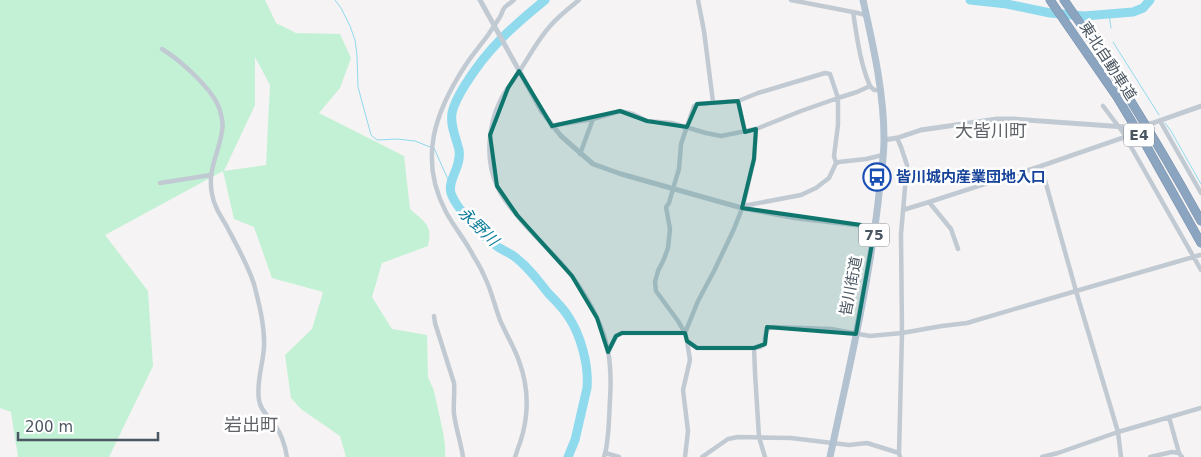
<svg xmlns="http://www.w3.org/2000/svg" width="1201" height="457" viewBox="0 0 1201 457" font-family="'DejaVu Sans','Noto Sans JP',sans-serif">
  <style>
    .green { fill: #c3f1d5; fill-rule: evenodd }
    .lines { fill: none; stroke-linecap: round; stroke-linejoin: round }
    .stream { stroke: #90daee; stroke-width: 1 }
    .river { stroke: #90daee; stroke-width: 9 }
    .tertiary-tunnel { stroke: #caccce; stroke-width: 5; stroke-dasharray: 5 2.5; stroke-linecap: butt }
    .motorway-casing { stroke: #7690ad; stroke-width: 9 }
    .minor { stroke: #c1cad2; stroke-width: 4.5 }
    .tertiary { stroke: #c1cad2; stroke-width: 5 }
    .primary { stroke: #b3c2d1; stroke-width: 7 }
    .motorway { stroke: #8ba5c1; stroke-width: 8 }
    .marked { fill: #0f766e; fill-opacity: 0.2; stroke: #0f766e; stroke-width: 4; stroke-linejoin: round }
    .labels { text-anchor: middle; stroke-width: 5; stroke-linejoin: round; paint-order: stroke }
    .shield { fill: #fff; stroke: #808990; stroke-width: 1 }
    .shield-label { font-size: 14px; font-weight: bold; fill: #4a5661 }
    .street-label { font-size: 15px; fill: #4a5661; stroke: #fff }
    .transit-label { font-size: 15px; font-weight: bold; fill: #164399; stroke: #fff; text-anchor: start }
    .water-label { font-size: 16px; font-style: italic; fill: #0c7c9b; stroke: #fff }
    .quarter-label { font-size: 18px; fill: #5f6368; stroke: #fff }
  </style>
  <rect width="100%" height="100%" fill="#f5f3f3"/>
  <path class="green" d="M0 0H265L276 23 296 33 340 34 351 58 340 88 319 113 404 156 410 209C424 222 433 224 428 246L382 263 372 297 392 329 427 335 428 377 434 391 443 432 445 446V457H346L340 436 301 409 291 398 285 355 312 329 323 292 272 278 254 227 234 219 223 171 105 235 148 291 153 366 109 457H18L11 412 0 408ZM255 57 270 85 266 165 224 171 255 105Z"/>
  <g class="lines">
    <path class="stream" d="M335 0 341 8 350 26 355 40 357 55 358 87 371 135 377 140 397 139 415 141 430 147
      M1109 14 1111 28
      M1113 42 1159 115
      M1165 123 1171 131 1201 184
      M434 148 450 184"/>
    <path class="river" d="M545 0C512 27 488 48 465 85 460 93 454 103 452 113 450 126 456 137 459 150 462 167 447 180 451 193 456 209 485 238 498 247 504 251 510 253 515 257 528 267 538 280 548 293 555 300 563 308 568 316 581 335 589 366 587 388L575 440 568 457
      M970 0 1007 4 1050 13 1084 16 1133 12 1143 8 1150 0"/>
    <path class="tertiary-tunnel" d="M1125 127 1153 123"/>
    <g class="motorway-casing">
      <path id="motorway" d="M1050 0 1117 97 1147 147 1201 243
        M1064 0C1114 71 1159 145 1201 221"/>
    </g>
    <path class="minor" d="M514 0C512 2 508 4 505 7 503 9 502 13 500 17 496 23 492 29 488 35 480 46 472 55 465 66 435 112 418 159 446 212 454 227 466 241 474 257 480 266 485 277 489 287 493 298 496 309 500 320 506 334 514 347 519 361 529 388 529 416 520 443 518 447 517 452 515 457
      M579 0C569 8 559 16 551 25 538 39 529 57 519 72 512 82 505 91 500 101 488 126 485 160 497 186 501 196 509 206 516 214 533 236 555 254 572 276 588 298 603 324 608 351 611 367 611 384 610 400 609 415 609 444 604 457
      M698 0 704 31 713 102
      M791 0 853 12
      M866 15 853 12C857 37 860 63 870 86
      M162 49C180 60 209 86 218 105 221 113 224 123 222 131 219 153 207 170 212 194 214 206 220 215 226 225 236 244 247 263 254 284 259 304 265 326 264 347 263 365 256 382 259 400 260 410 269 417 275 425 282 435 285 445 287 457
      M738 101 745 132
      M1103 106 1122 131 1201 270
      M1160 121 1201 193
      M552 127 556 125 593 119
      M897 138 901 147 907 165 901 234 902 333 942 326 967 323 1076 291 1118 432 1121 457
      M580 154 593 119 620 111 633 114 647 121 672 123 706 133 721 136 756 129 801 111 838 98 857 92 870 86 874 90H880
      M836 163 839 162 866 159 883 155
      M1041 166 1076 291 1200 255
      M160 183 211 175
      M929 202 1041 166 1125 137
      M903 210 929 202 951 229 958 249
      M434 316 435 323 454 383C455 393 453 404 454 414 456 429 461 443 463 457
      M685 333 698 301 714 271 734 229 743 206 754 159 756 129
      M687 341 697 348H754L760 347 765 344V337L767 329 773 327 831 329 870 336 902 333 899 453
      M754 348 755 373 759 437 765 457
      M608 352 616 336 622 333H685
      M1169 417 1179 453
      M605 453 619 457
      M685 457 688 431 683 390 690 360 687 341 685 333 678 321 656 291 655 282 658 271 664 259 668 248 670 229 666 207 669 203 675 182 679 169 681 144 694 106 697 104 738 101 758 93 825 73 830 74 838 98V125L834 156 836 163 829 178 816 188 801 195 743 206
      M702 457 728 439 738 437 791 438 849 445 867 443 899 453 900 457
      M1042 457 1058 453 1118 432 1201 408
      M1150 457 1172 452 1179 453 1182 457"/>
    <path class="tertiary" d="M480 0 542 112 561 136 593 164 621 174 742 208 796 218 875 227
      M1153 123 1201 106
      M884 140 897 138 921 130 997 119H1013L1125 127"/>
    <path class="primary" d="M830 457C848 373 868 289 878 203 880 182 884 160 884 139 884 92 873 45 863 0"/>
    <use href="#motorway" class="motorway"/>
  </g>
  <path class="marked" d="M519 71 552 126 620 111 647 121 687 127 697 104 738 101 745 132 756 129 754 159 742 208 875 227 856 334 767 327 765 344 754 348H697L687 341 685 333H622L616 336 608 352 597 318 572 276 517 215 497 186 490 135 508 88Z"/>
  <defs>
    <g id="bus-ring" transform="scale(1.4375)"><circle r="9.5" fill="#fff" stroke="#1a4fb4" stroke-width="1.5"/><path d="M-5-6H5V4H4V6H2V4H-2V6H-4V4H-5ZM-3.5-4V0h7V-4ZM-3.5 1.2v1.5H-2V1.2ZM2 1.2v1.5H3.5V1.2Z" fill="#1a4fb4"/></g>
  </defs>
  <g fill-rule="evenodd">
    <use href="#bus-ring" x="877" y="177"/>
  </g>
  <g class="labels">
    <g class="shield">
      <rect x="1124" y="123.5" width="30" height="23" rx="4"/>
      <rect x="859" y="223.5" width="30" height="23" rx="4"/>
    </g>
    <g class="shield-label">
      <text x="1139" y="140">E4</text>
      <text x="874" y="240">75</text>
    </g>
    <g class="street-label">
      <text transform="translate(1108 61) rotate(57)" y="5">東北自動車道</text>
      <text transform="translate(851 286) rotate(-79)" y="5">皆川街道</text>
    </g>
    <g class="transit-label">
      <text x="896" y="182">皆川城内産業団地入口</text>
    </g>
    <g class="water-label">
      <text transform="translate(479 226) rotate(44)" y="6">永野川</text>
    </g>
    <g class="quarter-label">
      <text x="991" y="137">大皆川町</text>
      <text x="251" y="431">岩出町</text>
    </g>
  </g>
  <path d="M18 432v8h140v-8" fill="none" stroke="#4a5661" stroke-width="2.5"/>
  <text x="25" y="432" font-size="15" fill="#4a5661" stroke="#ffffff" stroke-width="4" paint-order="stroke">200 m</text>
</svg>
